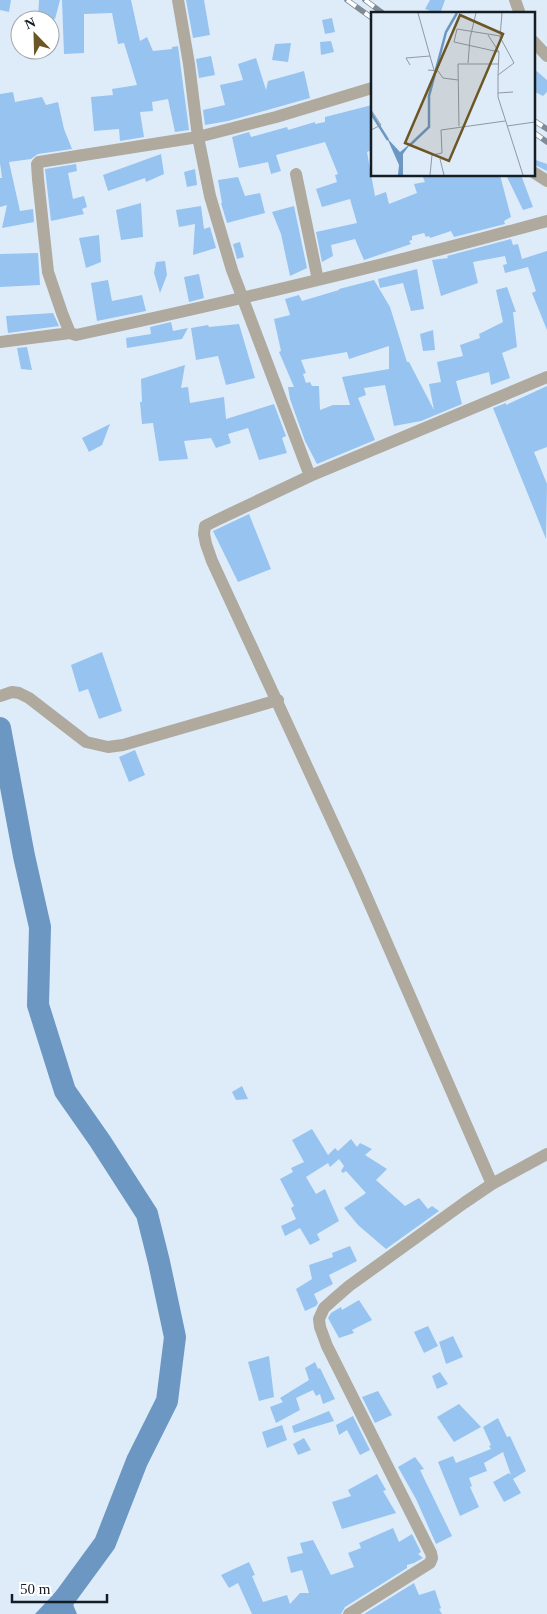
<svg xmlns="http://www.w3.org/2000/svg" width="547" height="1614" viewBox="0 0 547 1614" font-family="'Times New Roman',serif">
  <style>
    .water { fill: #6b97c2 }
    .lines { fill: none; stroke-linecap: round; stroke-linejoin: round }
    .river { stroke: #6b97c2; stroke-width: 22 }
    .building { fill: #96c3f0; fill-rule: evenodd }
    .minor { stroke: #afa99e; stroke-width: 12 }
    .rail-casing { stroke: #808b96; stroke-width: 5.5 }
    .rail { stroke: #fff; stroke-width: 4; stroke-dasharray: 11; stroke-linecap: butt }
    .inset-river { fill: none; stroke: #6b97c2; stroke-width: 2.5 }
    .inset-road { fill: none; stroke: #8d99a4; stroke-width: 1 }
    .view { fill: #6c5625; fill-opacity: 0.15; stroke: #6c5625; stroke-width: 2.5 }
    .inset-edge { fill: none; stroke: #141c24; stroke-width: 2.5 }
  </style>
  <rect width="100%" height="100%" fill="#deecfa"/>
  <path class="water" d="M64 1583 77 1614H35Z"/>
  <g class="lines">
    <path class="river" d="M0 728 24 856 40 927 38 1005 65 1091 100 1141 147 1214 159 1262 175 1337 167 1401 137 1461 105 1543 53 1614"/>
  </g>
  <path class="building" d="M0 0H11L9 12 0 10Z
    M39 0H60L55 19H38Z
    M62 0H131L140 41 147 37 153 51 172 49V47L178 46 189 130 175 132 168 99 152 102 153 111 140 112 144 137 120 141 119 129 94 131 91 97 113 95 112 89 137 85 124 43 118 44 112 13 84 14V53L64 54Z
    M186 0H204L210 35 193 38Z
    M430 0H445L440 14 425 9Z
    M332 18 335 32 325 34 322 20Z
    M331 41 334 52 321 55 320 42Z
    M291 43 288 62 272 60 275 44Z
    M211 56 215 75 199 78 196 59Z
    M256 58 266 90 268 81 304 71 310 98 228 121 205 125 203 110 225 105 220 85 243 80 238 64Z
    M533 68 547 80V92L543 96 533 91Z
    M13 92 15 102 42 97 46 105 58 102 64 129 72 149 38 154 31 159 9 162 20 211 33 209 34 222 2 228 7 205 0 207V178H2L0 163V94Z
    M372 105V150L367 152 375 196 386 192 389 204 417 193 414 184 425 182 422 175H500L511 217 504 221 505 224 454 237 451 231 430 238 429 236 426 237 424 233 412 236V240L409 241 411 244 364 260 355 239 331 245 333 256 322 262 316 232 357 223 350 199 322 207 316 189 337 182 335 175 338 174 325 142 276 155 281 171 271 174 268 162 239 168 232 137 249 132 251 137 287 127 288 130 315 122V124L325 122V117Z
    M161 154 164 174 146 182 145 178 108 191 103 175Z
    M533 159 547 164V171L533 164Z
    M76 164 77 171 68 173 73 199 84 196 87 207 82 209 84 214 51 221 45 169Z
    M195 169 197 185 187 187 184 172Z
    M506 175H521L533 207 523 210Z
    M238 177 245 196 260 193 265 213 227 223 221 203H222L218 180Z
    M141 203 143 237 121 240 116 210Z
    M201 206 204 229 210 227 216 248 193 255 195 224 179 227 176 210Z
    M294 206 307 268 290 276 281 234 272 212Z
    M99 235 101 262 86 268 79 238Z
    M511 239 513 245 518 244 522 259 547 251V330L532 293 536 291 528 267 505 273 503 265 507 264 505 256 473 262 478 283 441 296 432 260 448 258 447 256Z
    M240 242 244 257 237 259 233 244Z
    M38 253 40 285 0 287V254Z
    M165 261 167 275 160 293 154 273 156 262Z
    M417 269 424 309 411 311 403 283 380 288 378 279Z
    M199 274 204 298 189 302 184 277Z
    M108 280 112 301 142 295 146 311 97 321 91 283Z
    M374 280 390 307 407 362H409L434 410 429 384 441 382 437 362 463 356 460 345 480 338 479 334 503 322 496 290 507 287 516 312H513L517 347 502 353 510 378 491 385 489 372 456 381 462 404 421 421 394 426 385 385 364 388 366 395 358 398 375 440 317 464 305 441 290 399 288 387H294L279 352 281 351 274 319 290 315 285 299 299 295 302 301 339 290V289ZM389 346V369L342 377 350 405H333L320 410 319 386H312L310 382 306 383 303 374 306 373 301 360 347 352 349 359Z
    M53 313 59 326 8 333 6 316Z
    M171 322 173 331 188 328 182 339 127 348 126 338 151 334 150 327Z
    M239 324 255 378 226 385 218 356 196 360 191 328 208 325 209 327Z
    M433 330 435 350 423 351 420 334Z
    M27 347 32 370 21 369 17 348Z
    M185 365 181 388 188 387 190 403 224 397 226 419 274 404 286 436 282 438 287 453 259 460 248 428 228 434 231 443 216 448 211 438 184 441 188 459 159 461 153 423 142 424 140 402H142L141 379Z
    M547 386V447L534 452 547 484 546 539 493 408 506 403V405Z
    M110 424 102 445 89 452 82 438Z
    M249 514 271 569 238 582 213 531Z
    M102 652 122 711 99 719 88 689 79 692 71 665Z
    M135 750 145 775 129 782 119 757Z
    M242 1086 248 1099 236 1100 232 1092Z
    M312 1129 328 1155 335 1148 338 1151 351 1139 357 1147 360 1143 372 1149 365 1155 387 1169 376 1180 405 1206 419 1198 428 1209 432 1206 439 1211 386 1249 358 1225 344 1208 366 1193 346 1171 343 1173 341 1171 344 1166 339 1159 330 1167 328 1163 306 1177 316 1194 325 1189 339 1221 317 1234 320 1240 310 1245 300 1228 285 1236 281 1226 296 1219 291 1208 294 1206 280 1179 293 1172 291 1168 304 1162 292 1140Z
    M350 1246 357 1261 329 1275 333 1284 314 1294 318 1303 316 1306 305 1311 296 1289 312 1279 309 1265 333 1257 332 1253Z
    M359 1300 372 1320 352 1330 354 1333 339 1338 328 1318 331 1313 341 1307 342 1310Z
    M428 1326 438 1346 424 1353 414 1332Z
    M453 1336 463 1357 446 1364 439 1342Z
    M269 1356 274 1397 259 1401 248 1362Z
    M315 1362 318 1369 320 1368 335 1399 323 1404 320 1394 316 1396 313 1390 296 1398 300 1410 276 1423 270 1407 283 1402 280 1398 309 1380 305 1368Z
    M440 1372 448 1384 437 1389 432 1376Z
    M378 1391 392 1415 375 1423 362 1397Z
    M459 1404 481 1427 454 1442 437 1417Z
    M329 1411 334 1421 294 1433 292 1426Z
    M353 1416 370 1450 360 1455 347 1430 339 1435 336 1425Z
    M498 1418 507 1437 510 1436 526 1471 513 1479 521 1493 504 1502 493 1482 509 1473 511 1475 503 1452 484 1463 487 1471 469 1478 472 1486 470 1487 479 1507 460 1516 438 1462 453 1456 456 1463 491 1449 489 1446 491 1445 483 1427Z
    M282 1425 287 1440 267 1448 262 1432Z
    M304 1438 311 1450 298 1455 293 1444Z
    M415 1457 424 1469 420 1470 452 1536 436 1544 416 1499 398 1467Z
    M377 1474 386 1490 383 1491 396 1513 342 1529 332 1502 351 1496 348 1490Z
    M393 1528 399 1542 412 1534 421 1552 418 1554 423 1558 414 1563 407 1565V1568L345 1607 341 1614H252L238 1583 229 1588 221 1575 249 1562 255 1575 252 1576 263 1602 287 1595 290 1604 300 1593H309L302 1570 291 1573 287 1557 303 1553 300 1543 313 1540 331 1575 354 1567 348 1553 361 1548 359 1543Z
    M414 1583 419 1595 435 1590 441 1608 439 1609 442 1614H364Z"/>
  <g class="lines">
    <path class="minor" d="M178 0 189 64 198 137 210 196 232 270 310 476
      M515 0 520 14
      M533 41 547 56
      M372 88 276 117 198 137 39 162 37 164 38 179 48 272 62 313 70 333 76 335C234 301 391 264 547 221
      M533 172 547 181
      M296 174 318 280
      M0 342 70 333
      M0 696 12 692 19 693 29 698 86 742 108 747 123 745 278 700
      M492 1184 358 877 212 561 206 544 204 534 205 526 217 520 310 476 547 377
      M349 1614 430 1563 432 1558 431 1553 327 1346 320 1327 319 1319 324 1308 334 1299 349 1286 464 1203 492 1184 547 1154"/>
    <g class="rail-casing">
      <path id="rail" d="M347 0 372 18
        M365 0 384 14
        M533 120 547 129
        M533 132 547 142"/>
    </g>
    <use href="#rail" class="rail"/>
  </g>
  <g transform="translate(371 12)">
    <rect width="164" height="164" fill="#deecfa"/>
    <path d="M16 126 29 140 40 131 32 142V163H27L28 153Z" fill="#6b97c2"/>
    <path class="inset-river" d="M0 101 17 128M39 133 58 115V84L75 20 86 1"/>
    <path class="inset-road" d="M47 1 59 44M131 1 129 25 143 51 127 63V85L152 163M117 23 128 40 127 63M128 40 83 30 86 17 129 24M97 51 99 26 105 1M39 53 35 46 59 44 63 58M57 58 67 59 72 66 87 68M127 81 142 80M0 98 10 113 0 118M88 114 87 52H128M136 114 164 110M69 147 73 163M59 163 61 143 71 141 70 118 134 109"/>
    <path class="view" d="M89 3 132 22 78 149 34 131Z"/>
    <rect width="164" height="164" class="inset-edge"/>
  </g>
  <g transform="translate(35 35) rotate(337)"><circle r="24" fill="#ffffff" stroke="#a1a4a7"/>
  <path d="M0-4L9 19L0 12L-9 19Z" fill="#6c5625"/>
  <text y="-8" font-size="14" font-weight="bold" text-anchor="middle" fill="#141c24">N</text>
  </g>
  <path d="M12 1594v8h95v-8" fill="none" stroke="#141c24" stroke-width="2.5"/>
  <text x="20" y="1594" font-size="15" fill="#141c24" stroke="#ffffff" stroke-width="4" paint-order="stroke">50 m</text>
</svg>
